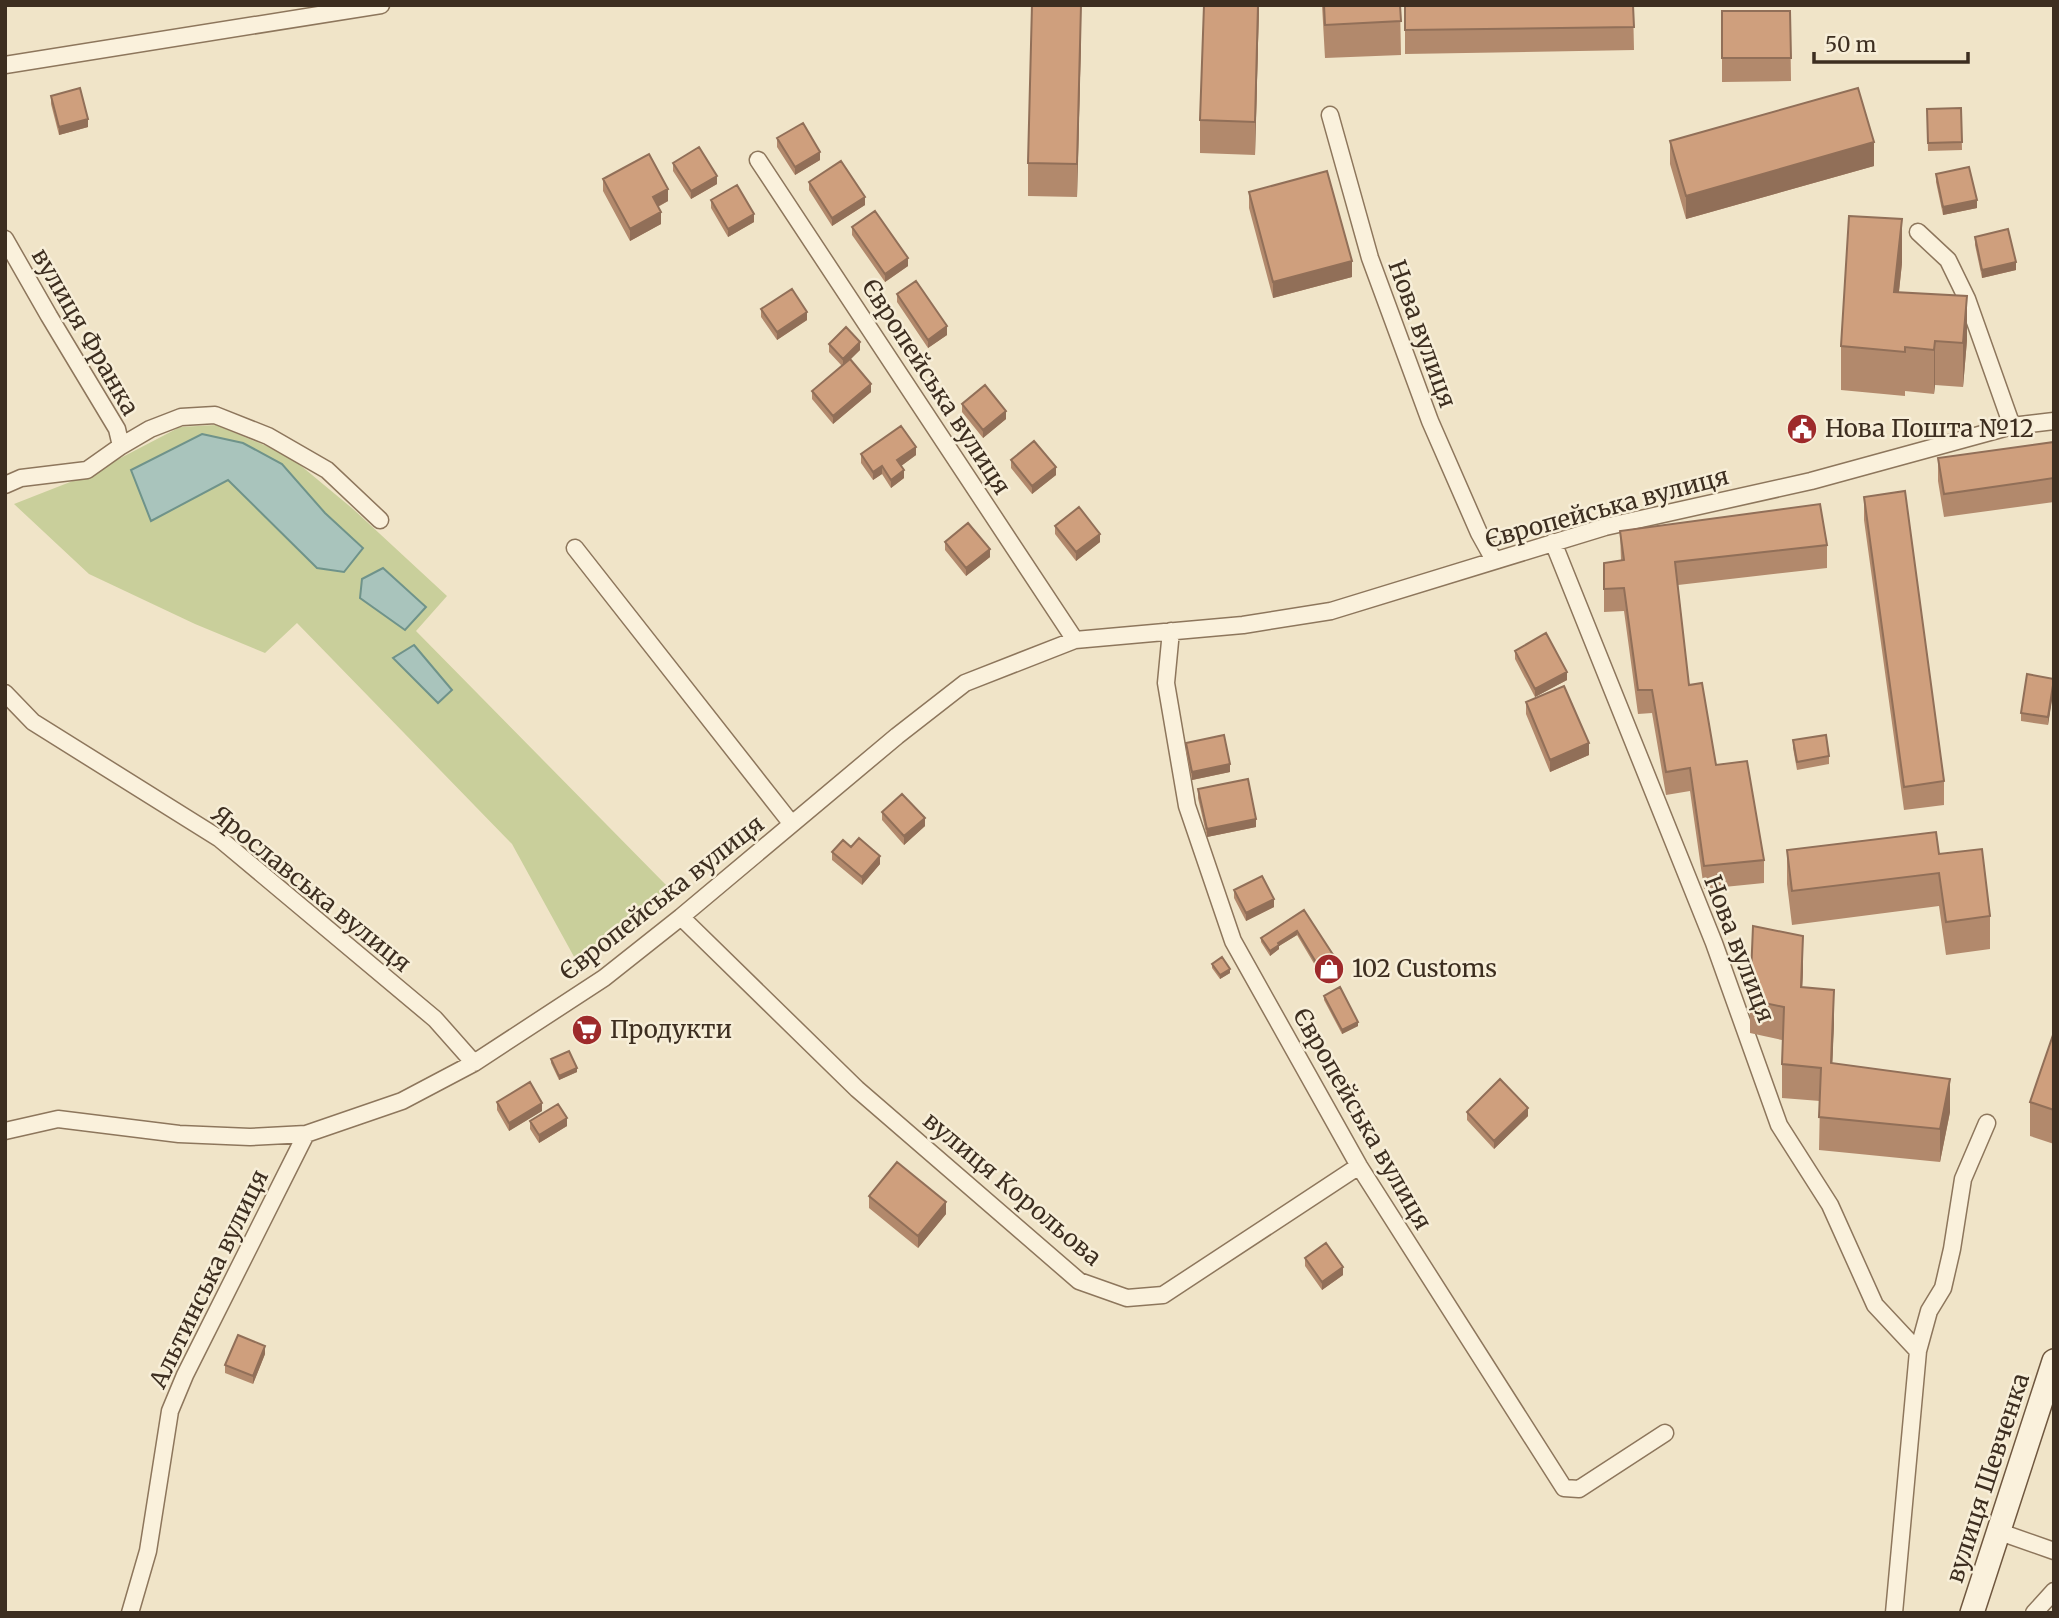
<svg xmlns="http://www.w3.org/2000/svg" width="2059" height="1618" viewBox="0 0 2059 1618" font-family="Merriweather,serif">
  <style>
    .green { fill: #c9cf9b }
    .water { fill: #a9c4bc; stroke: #6f938a; stroke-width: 2 }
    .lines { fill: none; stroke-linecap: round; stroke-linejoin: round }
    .minor-casing { stroke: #8d765c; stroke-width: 19 }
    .secondary-casing { stroke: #6f573f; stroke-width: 26 }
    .minor { stroke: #faf1dc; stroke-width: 16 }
    .secondary { stroke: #faf1dc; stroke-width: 23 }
    .wall { fill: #b2896c }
    .shaded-wall { fill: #916f58 }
    .building { fill: #cf9f7d; stroke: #916f58; stroke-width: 2 }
    .labels { text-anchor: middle; stroke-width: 5; stroke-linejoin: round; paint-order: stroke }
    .street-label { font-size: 24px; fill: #3d2e20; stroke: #f7eed8 }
    .poi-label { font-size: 24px; fill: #3d2e20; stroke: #f7eed8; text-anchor: start }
  </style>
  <rect width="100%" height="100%" fill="#f0e4c8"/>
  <path class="green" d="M216 425 288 455 353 509 447 596 416 631 668 887 578 964 512 844 297 623 265 653 195 624 89 574 14 504 88 475 180 427Z"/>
  <path class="water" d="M202 434 243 443 282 464 325 513 363 548 344 572 317 568 228 480 151 521 131 470Z
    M383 568 426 607 405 630 360 598 362 579Z
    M414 645 452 690 438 703 393 658Z"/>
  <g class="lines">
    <g class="minor-casing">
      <path id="minor" d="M5 65 381 5
        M1330 115 1370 258 1430 421 1479 533 1494 560
        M758 160 1075 640
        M1918 232 1948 260 1967 299 2012 426
        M5 239 49 316 117 429 121 446 150 429 181 417 215 415 268 436 327 470 380 520
        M5 485 21 478 87 470 121 446
        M1553 542 1714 943 1779 1125 1830 1205 1875 1305 1918 1351
        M575 548 791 823
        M1171 631 1166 683 1187 806 1233 941 1359 1166 1564 1488 1579 1489 1665 1433
        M5 693 33 722 220 839 435 1019 474 1063
        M681 917 857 1089 1079 1281 1127 1298 1163 1295 1359 1166
        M5 1131 58 1119 179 1134 250 1137 306 1134 402 1101 474 1063 604 978 681 917 897 736 965 683 1075 640 1243 625 1331 611 1605 527 1811 481 2012 426 2054 421
        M1997 1531 2054 1551
        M130 1613 148 1551 170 1411 185 1375 306 1134
        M1894 1613 1918 1351 1929 1311 1943 1288 1952 1249 1963 1179 1987 1123
        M2034 1613 2054 1591"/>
    </g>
    <g class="secondary-casing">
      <path id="secondary" d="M1972 1613 2054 1361"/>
    </g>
    <use href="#minor" class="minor"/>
    <use href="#secondary" class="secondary"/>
  </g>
  <path class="wall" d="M1259 5 1255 155 1200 153V120Z
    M1322 5H1400L1401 55 1325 58Z
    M1405 5H1633L1634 50 1405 54Z
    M1722 11H1790L1791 81 1722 82Z
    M1081 38 1077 197 1028 196V163Z
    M51 96 88 127 59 135 51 104Z
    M1961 108 1962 150 1928 151 1927 109Z
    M777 138 820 160 795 175 777 147Z
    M1670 141 1874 166 1686 219 1670 164Z
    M673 163 717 184 691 199 673 171Z
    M1936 174 1977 208 1943 215 1936 182Z
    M603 179 668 201 658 207 661 224 630 241 603 191Z
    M809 182 865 205 832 226 809 190Z
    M1249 192 1352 277 1273 298 1249 208Z
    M711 200 754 222 728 237 711 208Z
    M852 227 908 266 885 282 852 235Z
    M1975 237 2016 270 1982 278 1975 245Z
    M1902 263 1899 292 1967 340 1963 387 1935 385 1934 394 1905 391V396L1841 390V346Z
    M897 294 947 335 928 348 897 302Z
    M761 309 807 320 777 340 761 317Z
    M829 344 860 350 850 359 871 392 833 424 812 399V391L842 366 829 352Z
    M962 404 1006 419 983 438 962 412Z
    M2054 442V502L1944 517 1938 481V458Z
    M861 454 916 455 901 466 904 478 891 488 882 474 873 480 861 463Z
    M1011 460 1056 475 1032 494 1011 468Z
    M1864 497 1944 781V805L1904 810 1864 520Z
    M1055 526 1100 542 1076 561 1055 534Z
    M1620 531 1827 545V568L1678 585 1689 685 1716 765 1764 860V883L1704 889 1690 791 1666 795 1652 713 1638 714 1624 611 1604 612V563L1621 561Z
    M945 542 990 557 966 576 945 550Z
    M1515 651 1567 680 1535 697 1515 659Z
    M2054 679 2048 725 2021 721V713Z
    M1526 702 1589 755 1550 772 1526 714Z
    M1793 740 1829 756V764L1797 770 1793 748Z
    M1186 743 1230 772 1192 780 1186 751Z
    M1198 789 1256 827 1207 837 1198 798Z
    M882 812 925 826 904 845 882 820Z
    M851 847 880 864 862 885 832 860V852Z
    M1787 850 1939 854 1990 916V949L1946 955 1939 906 1792 925 1787 884Z
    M1234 890 1274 907 1246 921 1234 898Z
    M1304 910 1341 971 1325 982 1297 935 1279 946V949L1270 956 1261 942V938Z
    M1212 964 1230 973 1220 979 1212 968Z
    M1803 969 1802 987 1834 1023 1832 1064 1950 1112 1940 1162 1819 1150 1820 1101 1782 1098V1040L1750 1033V1000Z
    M1324 996 1358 1026 1342 1034 1324 1000Z
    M2054 1032V1144L2030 1136V1102Z
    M551 1059 577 1072 559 1080 551 1063Z
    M497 1102 542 1111 509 1131 497 1110Z
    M1467 1112 1528 1116 1494 1149 1467 1120Z
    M530 1121 567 1126 539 1143 530 1129Z
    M869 1196 946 1214 918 1248 869 1208Z
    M1305 1258 1343 1275 1322 1290 1305 1266Z
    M265 1354 253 1384 225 1373V1365Z"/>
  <path class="shaded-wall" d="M1081 5V38L1077 197V164Z
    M1258 5H1259L1255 155V122Z
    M88 119V127L59 135V127Z
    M1874 142V166L1686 219V196Z
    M820 152V160L795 175V167Z
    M717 176V184L691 199V191Z
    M668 189V201L653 209V197Z
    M865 197V205L832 226V218Z
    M1977 200V208L1943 215V207Z
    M661 212V224L630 241V229Z
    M754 214V222L728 237V229Z
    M1902 219V263L1894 336V292Z
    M908 258V266L885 282V274Z
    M1352 261V277L1273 298V282Z
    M2016 262V270L1982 278V270Z
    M1967 296V340L1963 387V343Z
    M807 312V320L777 340V332Z
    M947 326V335L928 348V340Z
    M1935 341V385L1934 394V350Z
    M860 342V350L843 367V359Z
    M871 384V392L833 424V416Z
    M1006 411V419L983 438V430Z
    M916 447V455L897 469V460Z
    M882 466V474L873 480V472Z
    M1056 467V475L1032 494V486Z
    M904 470V478L891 488V480Z
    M1100 534V542L1076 561V552Z
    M990 549V557L966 576V568Z
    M1567 672V680L1535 697V689Z
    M2054 680V688L2048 725V717Z
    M1589 743V755L1550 772V760Z
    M1230 764V772L1192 780V772Z
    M925 818V826L904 845V836Z
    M1256 819V827L1207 837V829Z
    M880 856V864L862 885V877Z
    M1274 899V907L1246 921V913Z
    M1297 931V935L1279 946V949L1270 956V951L1278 943Z
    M1803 936V969L1801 1020V987Z
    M1341 967V971L1325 982V977Z
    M1230 969V973L1220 979V975Z
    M1834 990V1023L1831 1097V1063Z
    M1358 1022V1026L1342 1034V1030Z
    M577 1068V1072L559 1080V1076Z
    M1950 1079V1112L1940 1162V1129Z
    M542 1103V1111L509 1131V1123Z
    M1528 1108V1116L1494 1149V1141Z
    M567 1118V1126L539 1143V1135Z
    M946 1202V1214L918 1248V1236Z
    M1343 1267V1275L1322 1290V1282Z
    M265 1346V1354L253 1384V1376Z"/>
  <path class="building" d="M1032 5H1081L1077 164 1028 163Z
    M1204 5H1258L1255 122 1200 120Z
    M1324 5H1400L1401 21 1325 25Z
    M1405 5H1633L1634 27 1405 30Z
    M1722 11H1790L1791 58H1722Z
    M80 88 88 119 59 127 51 96Z
    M1858 88 1874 142 1686 196 1670 141Z
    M1961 108 1962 142 1928 143 1927 109Z
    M803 123 820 152 795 167 777 138Z
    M699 147 717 176 691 191 673 163Z
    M649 154 668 189 653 197 661 212 630 229 603 179Z
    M841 161 865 197 832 218 809 182Z
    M1969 167 1977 200 1943 207 1936 174Z
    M1327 171 1352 261 1273 282 1249 192Z
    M737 185 754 214 728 229 711 200Z
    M875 211 908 258 885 274 852 227Z
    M1849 216 1902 219 1894 292 1967 296 1963 343 1935 341 1934 350 1905 347V352L1841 346Z
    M2008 229 2016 262 1982 270 1975 237Z
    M916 281 947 326 928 340 897 294Z
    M792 289 807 312 777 332 761 309Z
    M846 327 860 342 843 359 829 344Z
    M850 359 871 384 833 416 812 391Z
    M985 385 1006 411 983 430 962 404Z
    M901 426 916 447 897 460 904 470 891 480 882 466 873 472 861 454Z
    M1034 441 1056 467 1032 486 1011 460Z
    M2054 442V478L1944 494 1938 458Z
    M1905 491 1944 781 1904 787 1864 497Z
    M1820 504 1827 545 1675 562 1689 685 1702 683 1716 765 1747 761 1764 860 1704 866 1690 768 1666 772 1652 690H1638L1624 588 1604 589V563L1624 560 1620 531Z
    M1079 507 1100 534 1076 552 1055 526Z
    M968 523 990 549 966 568 945 542Z
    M1546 633 1567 672 1535 689 1515 651Z
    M2027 674 2054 679 2048 717 2021 713Z
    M1564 686 1589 743 1550 760 1526 702Z
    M1224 735 1230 764 1192 772 1186 743Z
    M1826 735 1829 756 1797 762 1793 740Z
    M1248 779 1256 819 1207 829 1198 789Z
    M902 794 925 818 904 836 882 812Z
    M1936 832 1939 854 1982 849 1990 916 1946 922 1939 873 1792 891 1787 850Z
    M859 838 880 856 862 877 832 852 843 840 851 847Z
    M1262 876 1274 899 1246 913 1234 890Z
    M1304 910 1341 967 1325 977 1297 931 1278 943 1279 945 1270 951 1261 938Z
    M1753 926 1803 936 1801 987 1834 990 1831 1063 1950 1079 1940 1129 1819 1117 1821 1068 1782 1064 1784 1007 1750 1000Z
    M1222 957 1230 969 1220 975 1212 964Z
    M1340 987 1358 1022 1342 1030 1324 996Z
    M2054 1032V1110L2030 1102Z
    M569 1051 577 1068 559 1076 551 1059Z
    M1500 1079 1528 1108 1494 1141 1467 1112Z
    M530 1082 542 1103 509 1123 497 1102Z
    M558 1104 567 1118 539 1135 530 1121Z
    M897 1162 946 1202 918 1236 869 1196Z
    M1326 1243 1343 1267 1322 1282 1305 1258Z
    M238 1335 265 1346 253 1376 225 1365Z"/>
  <defs>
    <g id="civic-disc" transform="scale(1.575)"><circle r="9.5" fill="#9e2a2b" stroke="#f7eed8"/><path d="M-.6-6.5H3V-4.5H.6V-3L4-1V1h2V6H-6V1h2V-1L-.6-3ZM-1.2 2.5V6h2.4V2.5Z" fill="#fff"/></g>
    <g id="shop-disc" transform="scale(1.575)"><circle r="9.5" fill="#9e2a2b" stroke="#f7eed8"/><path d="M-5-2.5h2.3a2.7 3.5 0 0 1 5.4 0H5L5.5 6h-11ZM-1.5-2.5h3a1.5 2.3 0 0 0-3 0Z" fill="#fff"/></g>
    <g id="supermarket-disc" transform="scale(1.575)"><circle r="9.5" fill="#9e2a2b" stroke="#f7eed8"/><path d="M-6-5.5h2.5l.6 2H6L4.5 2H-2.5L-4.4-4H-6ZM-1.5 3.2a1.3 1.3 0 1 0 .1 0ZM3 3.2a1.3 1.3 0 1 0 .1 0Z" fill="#fff"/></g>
  </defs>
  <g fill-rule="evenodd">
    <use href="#civic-disc" x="1802" y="429"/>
    <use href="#shop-disc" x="1329" y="969"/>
    <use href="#supermarket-disc" x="587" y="1030"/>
  </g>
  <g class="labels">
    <g class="street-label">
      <text transform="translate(85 332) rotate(60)" y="8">вулиця Франка</text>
      <text transform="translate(1422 334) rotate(70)" y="8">Нова вулиця</text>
      <text transform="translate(936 387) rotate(57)" y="8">Європейська вулиця</text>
      <text transform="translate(1607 508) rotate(-15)" y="8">Європейська вулиця</text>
      <text transform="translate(311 889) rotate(39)" y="8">Ярославська вулиця</text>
      <text transform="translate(662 898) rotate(-38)" y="8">Європейська вулиця</text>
      <text transform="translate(1739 949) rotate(69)" y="8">Нова вулиця</text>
      <text transform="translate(1362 1119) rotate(60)" y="8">Європейська вулиця</text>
      <text transform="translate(1012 1189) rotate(40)" y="8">вулиця Корольова</text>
      <text transform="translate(209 1279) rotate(-64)" y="8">Альтинська вулиця</text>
      <text transform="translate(1988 1478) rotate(-72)" y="8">вулиця Шевченка</text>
    </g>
    <g class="poi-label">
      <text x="1825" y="437">Нова Пошта №12</text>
      <text x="1352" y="977">102 Customs</text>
      <text x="610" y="1038">Продукти</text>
    </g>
  </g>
  <rect width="2059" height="1618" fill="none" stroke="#3d2e20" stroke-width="14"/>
  <path d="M1814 52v10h154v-10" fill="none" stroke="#3d2e20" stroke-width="3.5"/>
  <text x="1825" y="52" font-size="21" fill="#3d2e20" stroke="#f7eed8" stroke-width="5" paint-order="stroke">50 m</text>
</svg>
